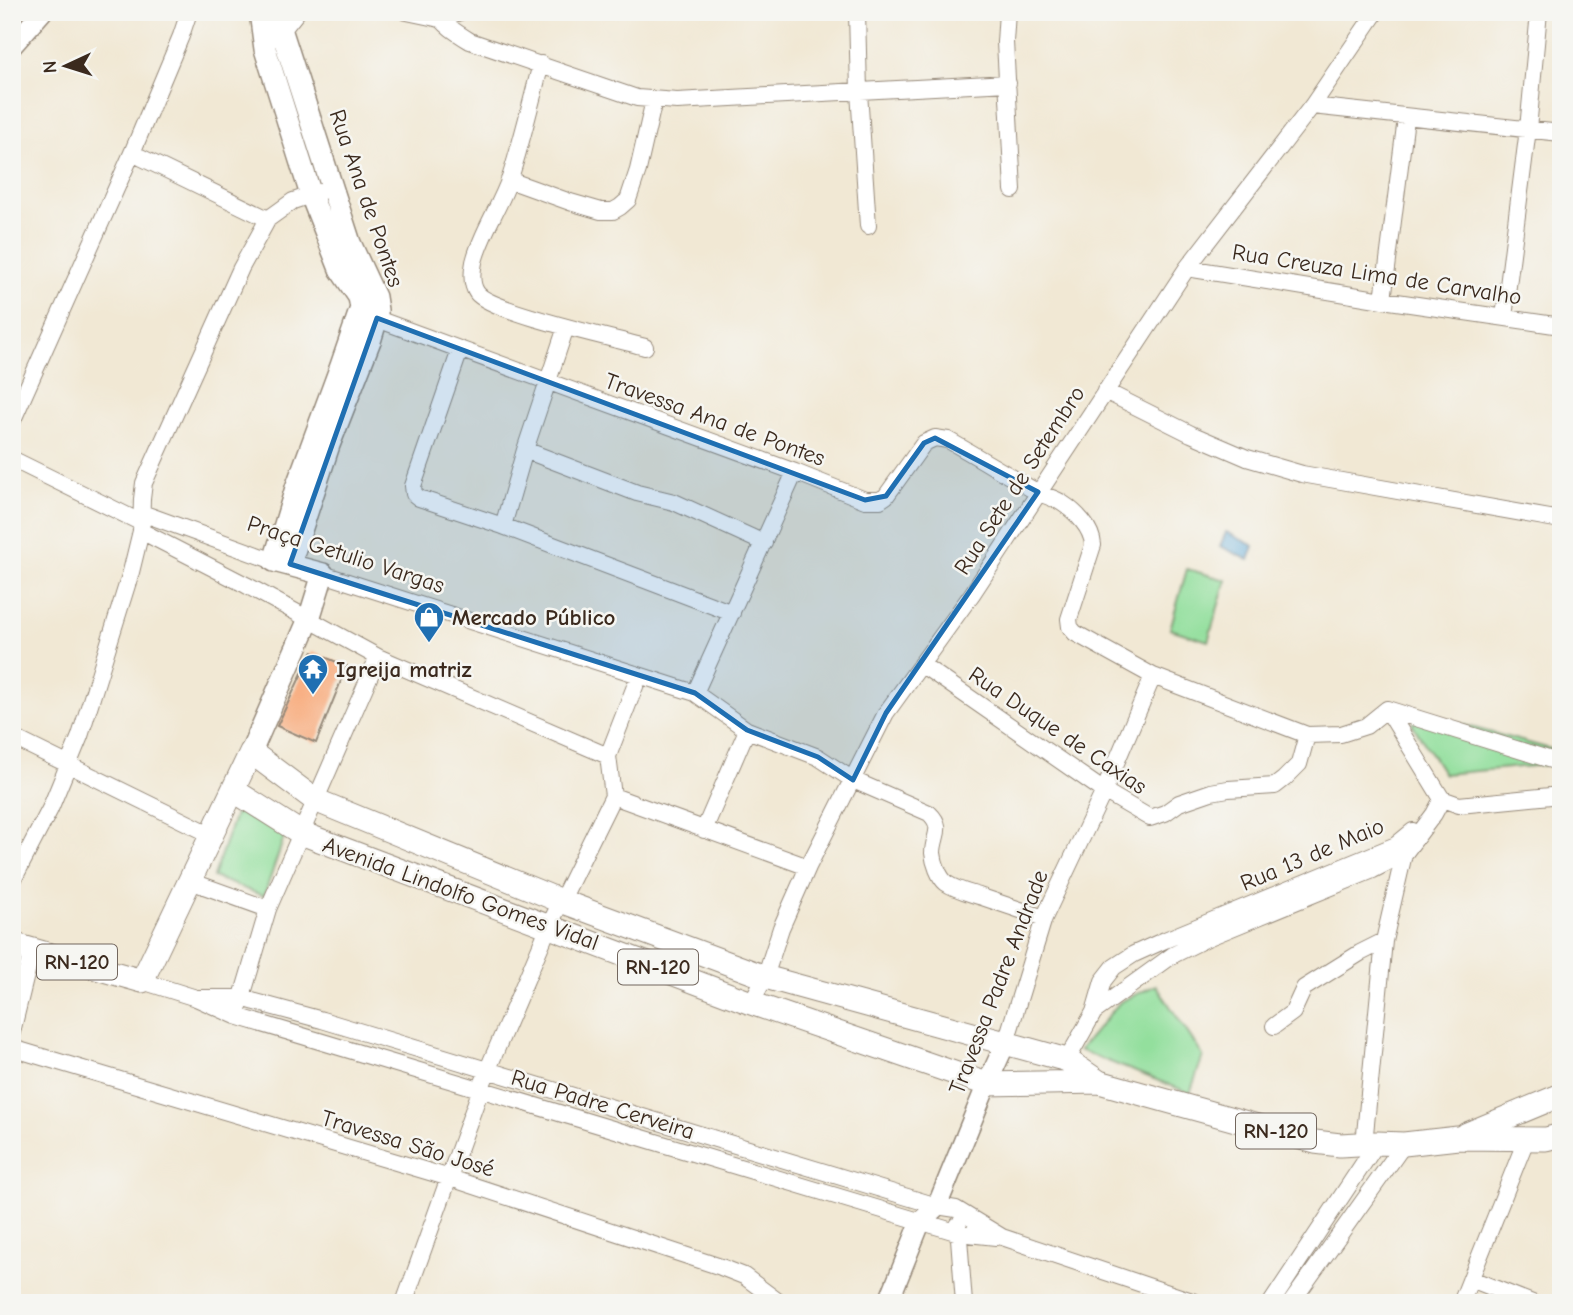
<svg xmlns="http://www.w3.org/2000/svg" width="1573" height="1315" viewBox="0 0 1573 1315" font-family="'Comic Neue',sans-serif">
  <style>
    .green { fill: #93df9d; stroke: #67845e; stroke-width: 2 }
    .water { fill: #5ea8d6; stroke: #4c697a; stroke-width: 2 }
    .building { fill: #f8af82 }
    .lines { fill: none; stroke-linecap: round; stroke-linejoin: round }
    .minor-casing { stroke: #968979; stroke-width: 18 }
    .tertiary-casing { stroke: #968979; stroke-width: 22 }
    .secondary-casing { stroke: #968979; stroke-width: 24 }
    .primary-casing { stroke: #968979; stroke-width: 25 }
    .minor { stroke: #fff; stroke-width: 16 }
    .tertiary { stroke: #fff; stroke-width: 19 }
    .secondary { stroke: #fff; stroke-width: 21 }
    .primary { stroke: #fff; stroke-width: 23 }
    .marked { fill: #1f6fb2; fill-opacity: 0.2; stroke: #1f6fb2; stroke-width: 5; stroke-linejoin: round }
    .labels { text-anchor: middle; stroke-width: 5; stroke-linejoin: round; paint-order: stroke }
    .shield { fill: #f6f6f2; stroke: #73675e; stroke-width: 2 }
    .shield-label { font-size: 21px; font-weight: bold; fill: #3b2a1e }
    .street-label { font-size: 23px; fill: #3b2a1e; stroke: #f6f6f2 }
    .poi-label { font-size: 23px; font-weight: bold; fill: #3b2a1e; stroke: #f6f6f2; text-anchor: start }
  </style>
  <rect width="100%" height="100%" fill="#f6f6f2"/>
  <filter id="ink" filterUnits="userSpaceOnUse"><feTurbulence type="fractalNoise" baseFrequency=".0143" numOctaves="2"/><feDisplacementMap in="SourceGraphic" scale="14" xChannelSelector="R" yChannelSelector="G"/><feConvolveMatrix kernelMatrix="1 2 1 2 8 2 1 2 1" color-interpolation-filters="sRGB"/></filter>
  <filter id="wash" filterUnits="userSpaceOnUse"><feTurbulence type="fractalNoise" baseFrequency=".00686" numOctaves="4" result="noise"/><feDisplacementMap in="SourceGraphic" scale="28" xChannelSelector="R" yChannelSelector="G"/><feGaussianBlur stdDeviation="1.57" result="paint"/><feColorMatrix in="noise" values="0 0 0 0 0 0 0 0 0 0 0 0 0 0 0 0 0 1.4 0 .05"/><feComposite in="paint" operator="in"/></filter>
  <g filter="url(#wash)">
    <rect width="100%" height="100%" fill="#f1e8d4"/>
    <path class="green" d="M1187 569 1226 580 1208 641 1170 629Z
      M1423 714 1554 750V764L1444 774 1412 724Z
      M238 806 289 823 264 896 213 877Z
      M1156 985 1203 1056 1190 1093 1079 1050 1120 1002Z"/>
    <path class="water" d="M1226 532 1254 546 1249 560 1220 546Z"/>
    <g id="blocks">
      <path class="building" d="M312 652 347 666 316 743 277 726Z"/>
    </g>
  </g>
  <g filter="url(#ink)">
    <use href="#blocks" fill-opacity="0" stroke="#968979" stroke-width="2"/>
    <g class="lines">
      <g class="minor-casing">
        <path id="minor" d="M407 12 440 19 460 12
          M436 12C444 25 457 33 470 41L637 98 677 101 1008 83
          M857 12 859 92 868 226
          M1007 12 1005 42 1013 190
          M276 38 297 12
          M541 64C531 102 522 141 510 178 500 207 481 233 474 262 472 272 471 285 477 293 491 312 617 339 645 347
          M1312 106 1561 133
          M132 153 268 219
          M509 180 570 202 601 211H613L620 207 628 200 638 170 654 100
          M1187 268 1383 300 1561 326
          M1383 300 1406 118
          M369 316 795 472 865 500H880L886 496 924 443 935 438 948 440C978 457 1007 475 1037 492 1045 496 1055 498 1062 503 1076 512 1092 528 1093 545L1069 619 1070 627 1075 633 1153 676 1307 735 1341 734 1366 726 1387 709 1561 763
          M1504 317 1528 129 1539 12
          M460 350 413 486 414 494 419 498 503 526 732 613
          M1105 391 1191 434 1247 458 1302 474 1561 520
          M12 422 132 153 181 36 189 12
          M525 450 637 493 674 502 764 543
          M12 459 142 523
          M142 513 274 561
          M503 526 525 450 566 327
          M141 531 246 585 378 657 608 756
          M323 574 695 693 747 730 818 757 853 780 929 813C945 828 933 836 933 853 934 863 939 877 946 883 956 890 970 893 982 897 1003 904 1023 911 1044 918
          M921 664 1104 791 1150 818 1165 813 1179 803 1211 792 1228 789 1275 786 1284 779 1299 764 1307 735
          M695 693 795 472
          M1387 709 1442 799
          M12 737 212 835
          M613 796 808 867
          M704 830 747 730
          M190 881 268 909
          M12 882 50 809 80 736 131 572 141 531 142 499 144 483 241 268 268 219 293 201 320 192
          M142 981 196 998 236 1016 959 1233 996 1237
          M196 998H241L322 1020 937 1206 956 1209 1002 1237 1198 1303
          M751 1003 765 977 781 928 808 867 886 713 972 594 1187 268 1312 106 1376 12
          M239 1007 268 909 378 657
          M1094 1012 1173 955 1207 938 1373 870 1404 854 1434 814 1442 799 1459 805 1561 795
          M1274 1026 1293 1012 1304 988 1360 953 1384 941
          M12 1032 32 950
          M1006 1042 1044 918 1104 791 1153 676
          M12 1048 450 1178 721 1267 744 1276 780 1303
          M1067 1060 1094 1012 1103 981 1114 967 1134 954 1165 940 1396 845 1413 831
          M1364 1144 1384 941 1404 854 1400 849
          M958 1225 964 1303
          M1471 1279 1532 1303
          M404 1303 488 1069 549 926 613 796 608 756 639 676
          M1271 1303 1377 1143
          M1291 1303 1404 1144
          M1461 1303 1526 1140"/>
      </g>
      <g class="tertiary-casing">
        <path id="tertiary" d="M12 46 42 12
          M888 1303 921 1221 937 1206 987 1084 1006 1042"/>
      </g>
      <g class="secondary-casing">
        <path id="secondary" d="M265 12 282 32 350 243 375 297 377 310V318L371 338 329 445 290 564
          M251 752 309 619 323 574 274 561 296 488 341 366 361 308 359 297 340 269 311 195 265 49 260 12"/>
      </g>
      <g class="primary-casing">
        <path id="primary" d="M233 790 301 833 751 1003 963 1076 987 1084 1099 1082 1315 1142 1340 1145 1377 1143 1404 1144 1458 1138 1546 1139 1561 1135
          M12 944 142 981 251 752 315 800 561 901 765 977 1067 1060 1099 1082
          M1467 1134 1561 1095"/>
      </g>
      <use href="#minor" class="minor"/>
      <use href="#tertiary" class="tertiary"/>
      <use href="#secondary" class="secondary"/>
      <use href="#primary" class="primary"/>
    </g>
  </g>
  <path class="marked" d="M377 318 865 500 886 496 924 443 935 438 1038 492 886 713 853 780 818 757 747 730 695 693 290 564Z"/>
  <defs>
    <g id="shop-pin" transform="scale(1.575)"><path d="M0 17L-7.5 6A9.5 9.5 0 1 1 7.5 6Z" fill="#1f6fb2" stroke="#f6f6f2"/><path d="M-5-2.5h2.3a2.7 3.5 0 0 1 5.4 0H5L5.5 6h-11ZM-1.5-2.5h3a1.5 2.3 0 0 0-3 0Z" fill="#fff"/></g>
    <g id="temple-pin" transform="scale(1.575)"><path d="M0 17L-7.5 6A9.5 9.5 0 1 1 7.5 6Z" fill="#1f6fb2" stroke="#f6f6f2"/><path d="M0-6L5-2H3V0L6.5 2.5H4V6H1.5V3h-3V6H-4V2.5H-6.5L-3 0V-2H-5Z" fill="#fff"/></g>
  </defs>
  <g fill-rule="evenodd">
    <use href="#shop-pin" x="429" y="617"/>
    <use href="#temple-pin" x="313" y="669"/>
  </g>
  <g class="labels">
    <g class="shield">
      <rect x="37" y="944.5" width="80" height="35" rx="5"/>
      <rect x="618" y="949.5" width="80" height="35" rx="5"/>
      <rect x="1236" y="1113.5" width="80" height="35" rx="5"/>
    </g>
    <g class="shield-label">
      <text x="77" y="969">RN-120</text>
      <text x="658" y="974">RN-120</text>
      <text x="1276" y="1138">RN-120</text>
    </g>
    <g class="street-label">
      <text transform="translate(367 198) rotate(71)" y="8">Rua Ana de Pontes</text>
      <text transform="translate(1377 274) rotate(9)" y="8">Rua Creuza Lima de Carvalho</text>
      <text transform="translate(715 419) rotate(20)" y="8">Travessa Ana de Pontes</text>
      <text transform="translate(1019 480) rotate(-57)" y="8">Rua Sete de Setembro</text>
      <text transform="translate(346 554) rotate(18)" y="8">Praça Getulio Vargas</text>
      <text transform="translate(1058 730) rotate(34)" y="8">Rua Duque de Caxias</text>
      <text transform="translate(1312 854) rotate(-23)" y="8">Rua 13 de Maio</text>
      <text transform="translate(461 893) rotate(20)" y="8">Avenida Lindolfo Gomes Vidal</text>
      <text transform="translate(998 982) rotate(-69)" y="8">Travessa Padre Andrade</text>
      <text transform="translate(603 1104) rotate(17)" y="8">Rua Padre Cerveira</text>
      <text transform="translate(408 1143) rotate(17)" y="8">Travessa São José</text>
    </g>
    <g class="poi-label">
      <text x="452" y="625">Mercado Público</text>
      <text x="336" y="677">Igreija matriz</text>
    </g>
  </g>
  <rect width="1573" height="1315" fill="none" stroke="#f6f6f2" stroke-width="42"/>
  <g transform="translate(66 66) rotate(266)" stroke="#f6f6f2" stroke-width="5" paint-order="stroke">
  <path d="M0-5L12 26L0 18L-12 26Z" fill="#3b2a1e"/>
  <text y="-10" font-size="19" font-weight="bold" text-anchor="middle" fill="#3b2a1e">N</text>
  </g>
</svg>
